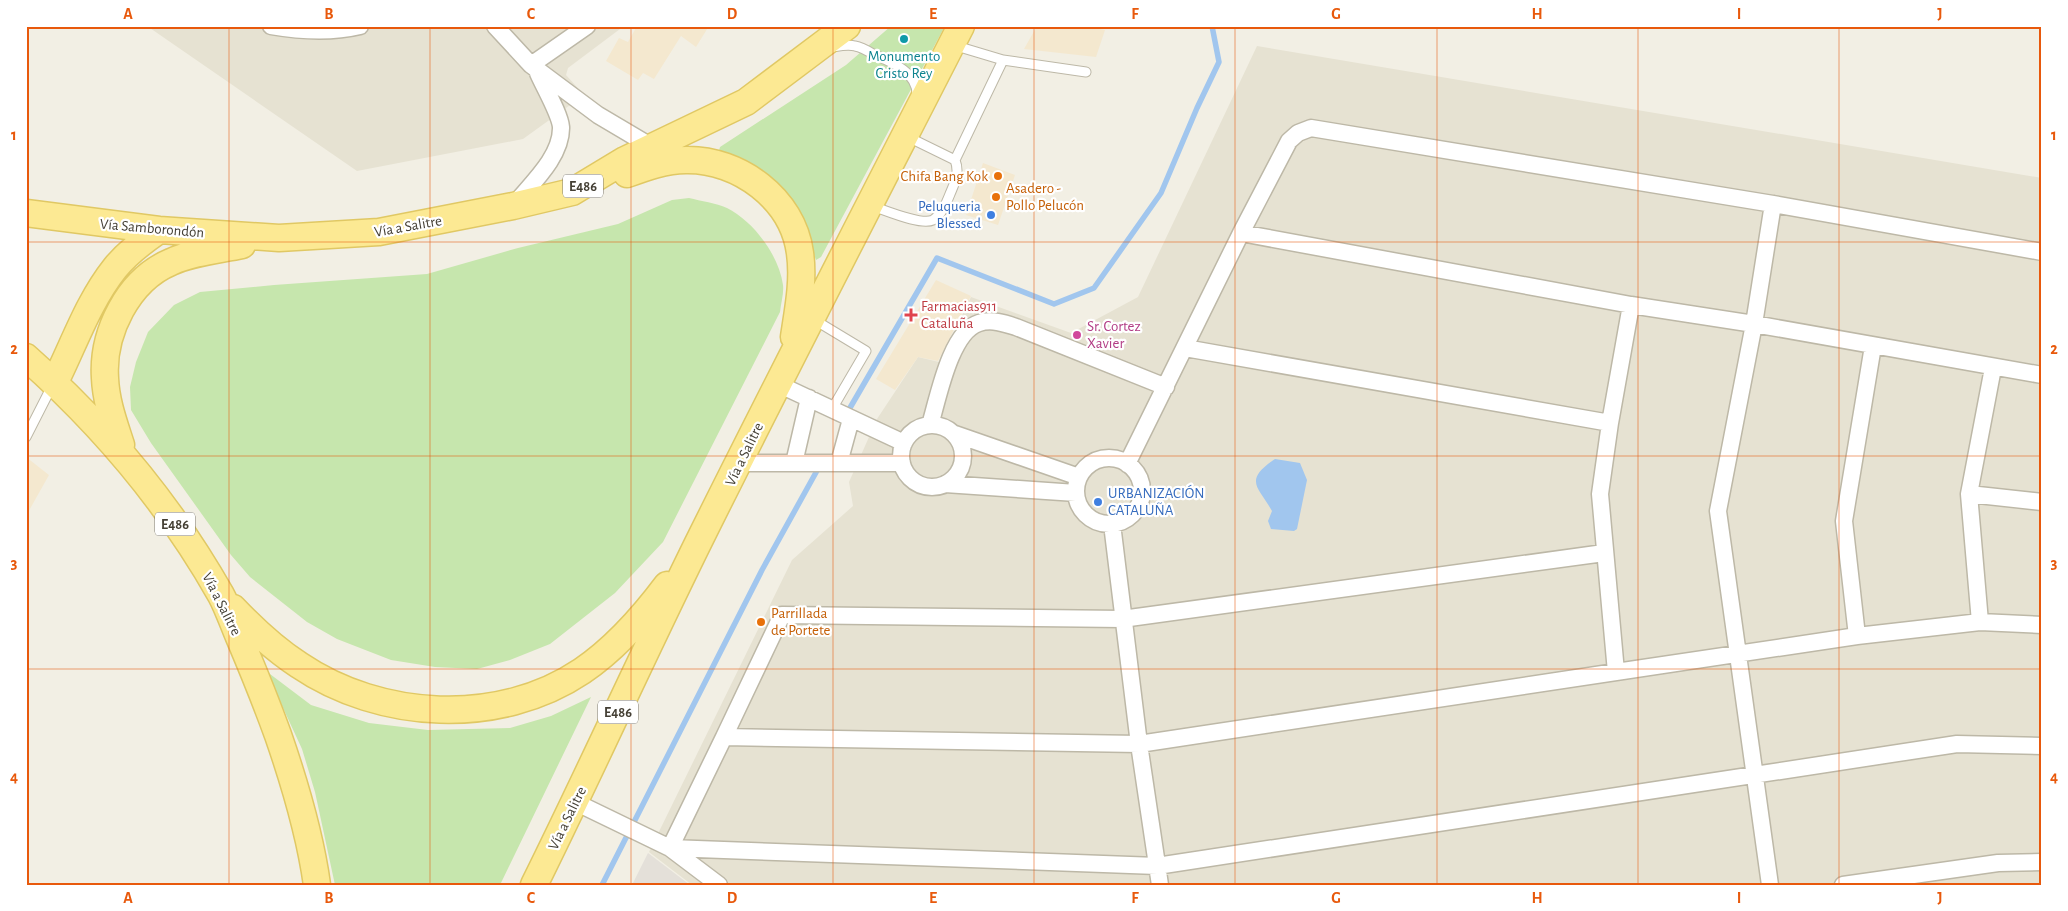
<svg xmlns="http://www.w3.org/2000/svg" width="2068" height="911" viewBox="0 0 2068 911" font-family="'Alegreya Sans',sans-serif">
  <style>
    .residential { fill: #e6e2d2 }
    .commercial { fill: #f4e8cf }
    .industrial { fill: #e4e0d9 }
    .green { fill: #c6e6ad }
    .water { fill: #a1c6ee }
    .lines { fill: none; stroke-linecap: round; stroke-linejoin: round }
    .stream { stroke: #a1c6ee; stroke-width: 5.5 }
    .lane-casing { stroke: #bdb8a7; stroke-width: 11 }
    .street-casing { stroke: #bdb8a7; stroke-width: 19 }
    .primary-casing { stroke: #e0c864; stroke-width: 29 }
    .lane { stroke: #fff; stroke-width: 9 }
    .street { stroke: #fff; stroke-width: 16 }
    .primary { stroke: #fce993; stroke-width: 26 }
    .grid { fill: none; stroke: #e8590c; stroke-width: 1; stroke-opacity: 0.55 }
    .culture-dot { fill: #0f9aa8; stroke: #fff; stroke-width: 2 }
    .food-dot { fill: #e8710a; stroke: #fff; stroke-width: 2 }
    .shop-dot { fill: #3f7fe0; stroke: #fff; stroke-width: 2 }
    .health-dot { fill: #e0444e; stroke: #fff; stroke-width: 2 }
    .hotel-dot { fill: #d1479c; stroke: #fff; stroke-width: 2 }
    .labels { text-anchor: middle; stroke-width: 4.5; stroke-linejoin: round; paint-order: stroke }
    .shield { fill: #fff; stroke: #7c7971; stroke-width: 1 }
    .shield-label { font-size: 14px; font-weight: bold; fill: #443f34 }
    .culture-label { font-size: 15px; fill: #0d838f; stroke: #fff }
    .food-label { font-size: 15px; fill: #c56008; stroke: #fff; text-anchor: start }
    .shop-label { font-size: 15px; fill: #366cbe; stroke: #fff; text-anchor: end }
    .street-label { font-size: 15px; fill: #443f34; stroke: #fff }
    .health-label { font-size: 15px; fill: #be3a42; stroke: #fff; text-anchor: start }
    .hotel-label { font-size: 15px; fill: #b23c85; stroke: #fff; text-anchor: start }
    .neatline { fill: none; stroke: #e8590c; stroke-width: 2 }
    .grid-label { font-size: 16px; text-anchor: middle; font-weight: bold; fill: #e8590c }
  </style>
  <rect width="100%" height="100%" fill="#f2efe4"/>
  <path class="residential" d="M147 26H624L568 68 566 75 584 95 523 139 357 171Z
    M1257 46 2042 178V885H692L649 852 792 560 853 506 849 482 877 419 918 357 939 362 971 297 1071 333 1138 297Z"/>
  <path class="commercial" d="M637 26H709L696 47 681 36 654 79 643 73 638 80 606 61 619 38 628 42Z
    M1037 26H1082L1105 30 1096 57 1024 49Z
    M983 163 1015 175 998 225 966 215Z
    M936 280 971 296 938 361 918 357 895 390 876 379Z
    M26 457 49 475 26 516Z"/>
  <path class="industrial" d="M648 853 690 885H632Z"/>
  <path class="green" d="M891 26H945L821 257 816 260 802 219 718 154 720 147 846 65Z
    M689 198C701 201 716 203 727 208 753 221 779 255 783 285 784 293 781 303 780 312L663 542 615 593 550 644 510 660 477 669 435 667 391 660 337 639 307 622 250 577 231 555 151 443 131 410 130 387 136 362 148 332 174 305 200 292 274 285 427 274 518 248 618 224 672 200Z
    M266 671 311 705 369 723 428 730 510 728 551 716 591 697 500 885H335L315 792 302 749Z"/>
  <path class="water" d="M1275 459 1300 463 1307 480 1297 529 1294 531 1271 529 1268 521 1272 511C1258 486 1243 481 1275 459Z"/>
  <g class="lines">
    <path class="stream" d="M847 413 937 258 1054 304 1094 288 1161 193 1197 108 1219 62 1212 26
      M602 885 762 570 819 467"/>
    <g class="lane-casing">
      <path id="lane" d="M953 45 1003 60 955 160
        M832 47C839 46 848 44 855 46 861 47 868 51 873 54 892 62 919 73 917 97
        M1003 60 1086 72
        M872 206C885 210 921 226 933 220 942 214 946 204 950 194 955 182 960 173 955 160L908 137
        M813 319 866 351 832 409
        M26 437 52 386"/>
    </g>
    <g class="street-casing">
      <path id="street" d="M271 26C300 31 331 33 360 26
        M495 26 531 65
        M587 26 531 65 598 115 652 147
        M513 206C530 185 562 157 561 127 560 114 544 87 538 73
        M1241 233 1631 305 1754 324 2042 375
        M1185 348 1610 423
        M1993 368 1969 494 2042 502
        M778 384 904 443
        M901 456a31 31 0 1 1 62 0a31 31 0 1 1-62 0Z
        M930 425C938 399 950 332 979 323 991 319 1004 323 1016 327L1166 387
        M955 434 1079 477
        M1076 491a33 33 0 1 1 66 0a33 33 0 1 1-66 0Z
        M740 463H902
        M794 463 809 398
        M839 463 851 419
        M1127 464 1241 233 1289 141 1298 133 1311 128 1773 204 2042 252
        M945 484 1076 493
        M1969 494 1980 622
        M1112 524 1139 744 1160 885
        M1857 636 1844 521 1873 346
        M1616 672 1857 636 1980 622 2042 625
        M724 737 782 615 1122 619 1604 553
        M575 802 670 848 719 885
        M670 848 724 737 1139 744 1616 672 1600 494 1610 423 1631 305
        M670 848 1157 866 1957 744 2042 746
        M1770 885 1718 511 1754 324 1773 204
        M1843 885 1998 863 2042 862"/>
    </g>
    <g class="primary-casing">
      <path id="primary" d="M627 174C646 167 665 160 686 160 739 159 793 199 800 253 804 281 798 310 794 337
        M26 213 159 230 279 238 379 232 513 206 572 192 625 160 746 102 847 26
        M26 357C104 426 170 505 221 595 228 608 233 623 239 637 253 670 266 702 278 735 295 784 310 834 317 885
        M55 382C74 344 88 302 115 268 127 253 143 241 159 230
        M121 445C114 423 106 402 105 378 102 333 128 280 171 262 193 252 218 250 242 245
        M233 608C253 629 274 649 299 665 380 720 499 727 582 671 616 648 643 617 667 585
        M534 885C591 770 644 652 701 537 786 366 874 196 961 26"/>
    </g>
    <use href="#lane" class="lane"/>
    <use href="#street" class="street"/>
    <use href="#primary" class="primary"/>
  </g>
  <path class="grid" d="M229 26V885M430 26V885M631 26V885M833 26V885M1034 26V885M1235 26V885M1437 26V885M1638 26V885M1839 26V885M26 242H2042M26 456H2042M26 669H2042"/>
  <circle class="culture-dot" cx="904" cy="39" r="5"/>
  <g class="food-dot">
    <circle cx="998" cy="176" r="5"/>
    <circle cx="996" cy="197" r="5"/>
    <circle cx="761" cy="622" r="5"/>
  </g>
  <g class="shop-dot">
    <circle cx="991" cy="215" r="5"/>
    <circle cx="1098" cy="502" r="5"/>
  </g>
  <path class="health-dot" d="M908.5 307.5h5v5h5v5h-5v5h-5v-5h-5v-5h5z"/>
  <circle class="hotel-dot" cx="1077" cy="335" r="5"/>
  <g class="labels">
    <g class="shield">
      <rect x="563" y="174.5" width="40" height="23" rx="4"/>
      <rect x="155" y="512.5" width="40" height="23" rx="4"/>
      <rect x="598" y="700.5" width="40" height="23" rx="4"/>
    </g>
    <g class="shield-label">
      <text x="583" y="191">E486</text>
      <text x="175" y="529">E486</text>
      <text x="618" y="717">E486</text>
    </g>
    <g class="culture-label">
      <text x="904" y="61">Monumento<tspan x="904" dy="17">Cristo Rey</tspan></text>
    </g>
    <g class="food-label">
      <text x="988" y="181" text-anchor="end">Chifa Bang Kok</text>
      <text x="1006" y="193">Asadero -<tspan x="1006" dy="17">Pollo Pelucón</tspan></text>
      <text x="771" y="618">Parrillada<tspan x="771" dy="17">de Portete</tspan></text>
    </g>
    <g class="shop-label">
      <text x="981" y="211">Peluqueria<tspan x="981" dy="17">Blessed</tspan></text>
      <text x="1108" y="498" text-anchor="start">URBANIZACIÓN<tspan x="1108" dy="17">CATALUÑA</tspan></text>
    </g>
    <g class="street-label">
      <text transform="translate(408 226) rotate(-10)" y="5">Vía a Salitre</text>
      <text transform="translate(152 228) rotate(5)" y="5">Vía Samborondón</text>
      <text transform="translate(744 454) rotate(-64)" y="5">Vía a Salitre</text>
      <text transform="translate(222 604) rotate(63)" y="5">Vía a Salitre</text>
      <text transform="translate(567 818) rotate(-64)" y="5">Vía a Salitre</text>
    </g>
    <g class="health-label">
      <text x="921" y="311">Farmacias911<tspan x="921" dy="17">Cataluña</tspan></text>
    </g>
    <g class="hotel-label">
      <text x="1087" y="331">Sr. Cortez<tspan x="1087" dy="17">Xavier</tspan></text>
    </g>
  </g>
  <rect width="2068" height="911" fill="none" stroke="#ffffff" stroke-width="55"/>
  <rect x="28" y="28" width="2012" height="856" class="neatline"/>
  <g class="grid-label">
    <text x="128" y="19">A</text>
    <text x="329" y="19">B</text>
    <text x="531" y="19">C</text>
    <text x="732" y="19">D</text>
    <text x="933" y="19">E</text>
    <text x="1135" y="19">F</text>
    <text x="1336" y="19">G</text>
    <text x="1537" y="19">H</text>
    <text x="1739" y="19">I</text>
    <text x="1940" y="19">J</text>
    <text x="14" y="140">1</text>
    <text x="2054" y="140">1</text>
    <text x="14" y="354">2</text>
    <text x="2054" y="354">2</text>
    <text x="14" y="568">3</text>
    <text x="2054" y="568">3</text>
    <text x="14" y="782">4</text>
    <text x="2054" y="782">4</text>
    <text x="128" y="903">A</text>
    <text x="329" y="903">B</text>
    <text x="531" y="903">C</text>
    <text x="732" y="903">D</text>
    <text x="933" y="903">E</text>
    <text x="1135" y="903">F</text>
    <text x="1336" y="903">G</text>
    <text x="1537" y="903">H</text>
    <text x="1739" y="903">I</text>
    <text x="1940" y="903">J</text>
  </g>
</svg>
